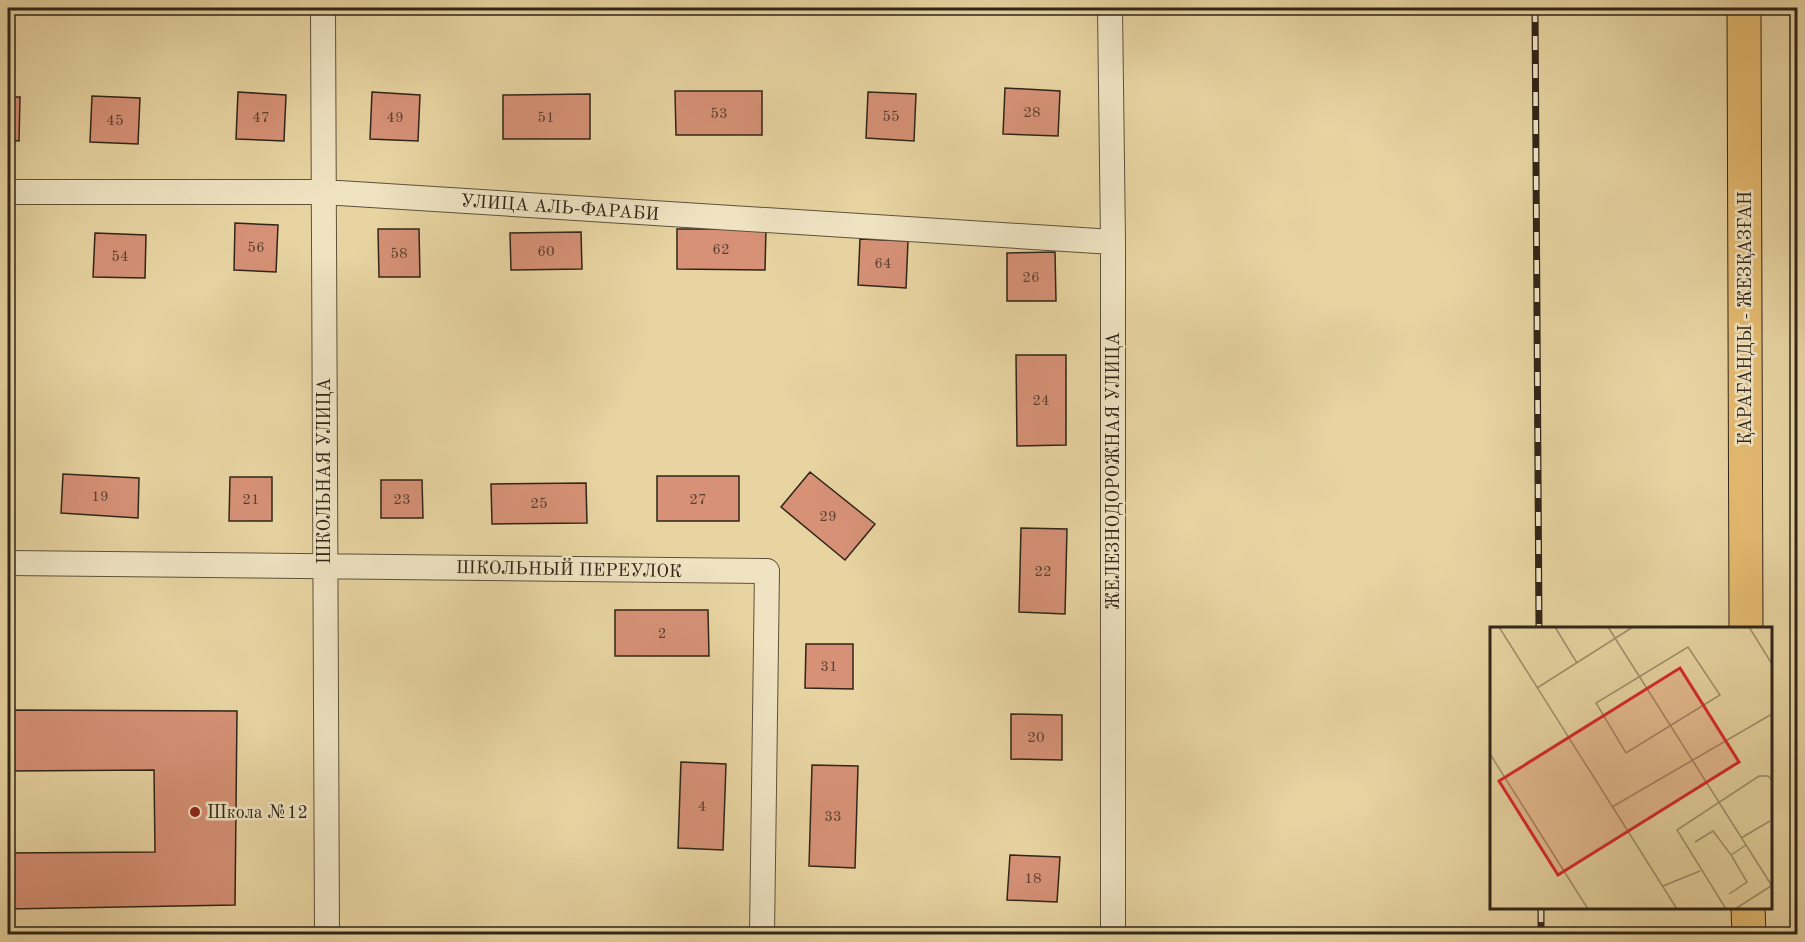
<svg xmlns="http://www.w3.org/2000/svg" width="1805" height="942" viewBox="0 0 1805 942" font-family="'Old Standard TT',serif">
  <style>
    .building { fill: #d69176; stroke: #312519; stroke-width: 1.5 }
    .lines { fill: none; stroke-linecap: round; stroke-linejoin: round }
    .street-casing { stroke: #5e513b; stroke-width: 26 }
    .highway-casing { stroke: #312519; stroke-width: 35 }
    .street { stroke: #efe3c2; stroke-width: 24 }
    .highway { stroke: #e4ba70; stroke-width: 33 }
    .rail-casing { stroke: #312519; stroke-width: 7 }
    .rail { stroke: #efe3c2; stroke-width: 4.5; stroke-dasharray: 14; stroke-linecap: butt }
    .poi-dot { fill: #8f2418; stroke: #efe3c2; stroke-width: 2 }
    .labels { text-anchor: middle; stroke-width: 5; stroke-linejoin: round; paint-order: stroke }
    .number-label { font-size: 15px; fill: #5a4030 }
    .street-label { font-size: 18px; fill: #312519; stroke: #efe3c2 }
    .poi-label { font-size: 18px; fill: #312519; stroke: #efe3c2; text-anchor: start }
    .inset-road { fill: none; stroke: #9e8e6b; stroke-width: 1.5 }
    .view { fill: #d62828; fill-opacity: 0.15; stroke: #d62828; stroke-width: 3 }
    .inset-edge { fill: none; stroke: #312519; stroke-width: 3 }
  </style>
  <rect width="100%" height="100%" fill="#e7d4a1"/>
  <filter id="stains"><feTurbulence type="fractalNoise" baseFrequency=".00333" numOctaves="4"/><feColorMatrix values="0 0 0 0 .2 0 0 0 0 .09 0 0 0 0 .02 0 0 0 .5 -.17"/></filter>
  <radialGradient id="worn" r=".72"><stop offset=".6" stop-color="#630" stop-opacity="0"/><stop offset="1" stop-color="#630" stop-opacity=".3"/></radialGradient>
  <path class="building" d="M1005 88 1060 91 1058 136 1003 134Z
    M675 91H762V135H676Z
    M238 92 286 95 284 141 236 139Z
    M372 92 420 95 418 141 370 139Z
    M868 92 916 94 914 141 866 138Z
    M590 94V139H503V95Z
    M92 96 140 98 138 144 90 142Z
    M8 97H20L19 141 8 140Z
    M235 223 278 225 276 272 234 270Z
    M378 229H419L420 277H379Z
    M677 229H766L765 270 677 269Z
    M581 232 582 269 511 270 510 233Z
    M95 233 146 235 145 278 93 277Z
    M860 239 908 241 906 288 858 285Z
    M1055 252 1056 301H1007V253Z
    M1016 355H1066V445L1017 446Z
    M810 472 875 524 845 560 781 507Z
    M63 474 139 478 138 518 61 513Z
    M657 476H739V521H657Z
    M230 477H272V521H229Z
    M381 480H422L423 518H381Z
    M586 483 587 523 492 524 491 484Z
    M1021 528 1067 529 1065 614 1019 612Z
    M615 610H708L709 656H615Z
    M806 644H853V689L805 688Z
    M8 710 237 711 235 905 8 909V853L155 852 154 770 8 771Z
    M1011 714 1062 715V760L1011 759Z
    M681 762 726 764 723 850 678 848Z
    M812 765 858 766 855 868 809 866Z
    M1010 855 1060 857 1057 902 1007 900Z
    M811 930 848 932V934H811Z"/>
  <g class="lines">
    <g class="street-casing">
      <path id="street" d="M323 8 327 934
        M1110 8 1113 242V934
        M8 192H323L1113 242
        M8 563 767 571 762 934"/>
    </g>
    <g class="highway-casing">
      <path id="highway" d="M1744 8 1746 628
        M1748 908 1749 934"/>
    </g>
    <use href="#street" class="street"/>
    <use href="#highway" class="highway"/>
    <g class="rail-casing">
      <path id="rail" d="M1535 8 1539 628
        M1541 908V934"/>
    </g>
    <use href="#rail" class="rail"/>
  </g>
  <circle class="poi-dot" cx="195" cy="812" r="6"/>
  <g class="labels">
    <g class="number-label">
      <text x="1032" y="117">28</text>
      <text x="719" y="118">53</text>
      <text x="891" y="121">55</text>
      <text x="261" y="122">47</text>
      <text x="395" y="122">49</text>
      <text x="546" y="122">51</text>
      <text x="115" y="125">45</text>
      <text x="256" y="252">56</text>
      <text x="721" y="254">62</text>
      <text x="546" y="256">60</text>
      <text x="399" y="258">58</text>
      <text x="120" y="261">54</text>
      <text x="883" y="268">64</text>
      <text x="1031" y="282">26</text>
      <text x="1041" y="405">24</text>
      <text x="100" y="501">19</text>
      <text x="251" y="504">21</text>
      <text x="402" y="504">23</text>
      <text x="698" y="504">27</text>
      <text x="539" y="508">25</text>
      <text x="828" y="521">29</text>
      <text x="1043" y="576">22</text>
      <text x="662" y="638">2</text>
      <text x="829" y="671">31</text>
      <text x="1036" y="742">20</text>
      <text x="702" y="811">4</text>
      <text x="833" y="821">33</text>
      <text x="1033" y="883">18</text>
    </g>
    <g class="street-label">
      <text transform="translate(560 207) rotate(4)" y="6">УЛИЦА АЛЬ-ФАРАБИ</text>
      <text transform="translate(1745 318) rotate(-90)" y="6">ҚАРАҒАНДЫ - ЖЕЗҚАЗҒАН</text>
      <text transform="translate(324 471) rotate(-90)" y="6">ШКОЛЬНАЯ УЛИЦА</text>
      <text transform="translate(1113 471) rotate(-90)" y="6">ЖЕЛЕЗНОДОРОЖНАЯ УЛИЦА</text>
      <text transform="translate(569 569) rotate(1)" y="6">ШКОЛЬНЫЙ ПЕРЕУЛОК</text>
    </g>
    <g class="poi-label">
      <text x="207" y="818">Школа №12</text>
    </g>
  </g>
  <g transform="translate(1490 627)">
    <rect width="282" height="282" fill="#e7d4a1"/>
    <path class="inset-road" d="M9 0 187 282M65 0 87 36M118 0 282 259M259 0 282 37M198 20 230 68 136 126 106 76ZM47 61 143 0M0 127 98 282M122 180 282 87M251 211 280 194M205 215 223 204 241 228 256 218M173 259 210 244M239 267 257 255 241 228M236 282 187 203 269 149H278L282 153M245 282 281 259"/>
    <path class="view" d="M190 41 249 135 68 248 9 154Z"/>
    <rect width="282" height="282" class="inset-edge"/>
  </g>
  <rect width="1805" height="942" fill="none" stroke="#e7d4a1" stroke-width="30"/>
  <rect x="9" y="9" width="1787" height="924" fill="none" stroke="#312519" stroke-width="3"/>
  <rect x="15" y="15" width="1775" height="912" fill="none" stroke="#312519" stroke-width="1.5"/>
  <rect width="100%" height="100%" filter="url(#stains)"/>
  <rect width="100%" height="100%" fill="url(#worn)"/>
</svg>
